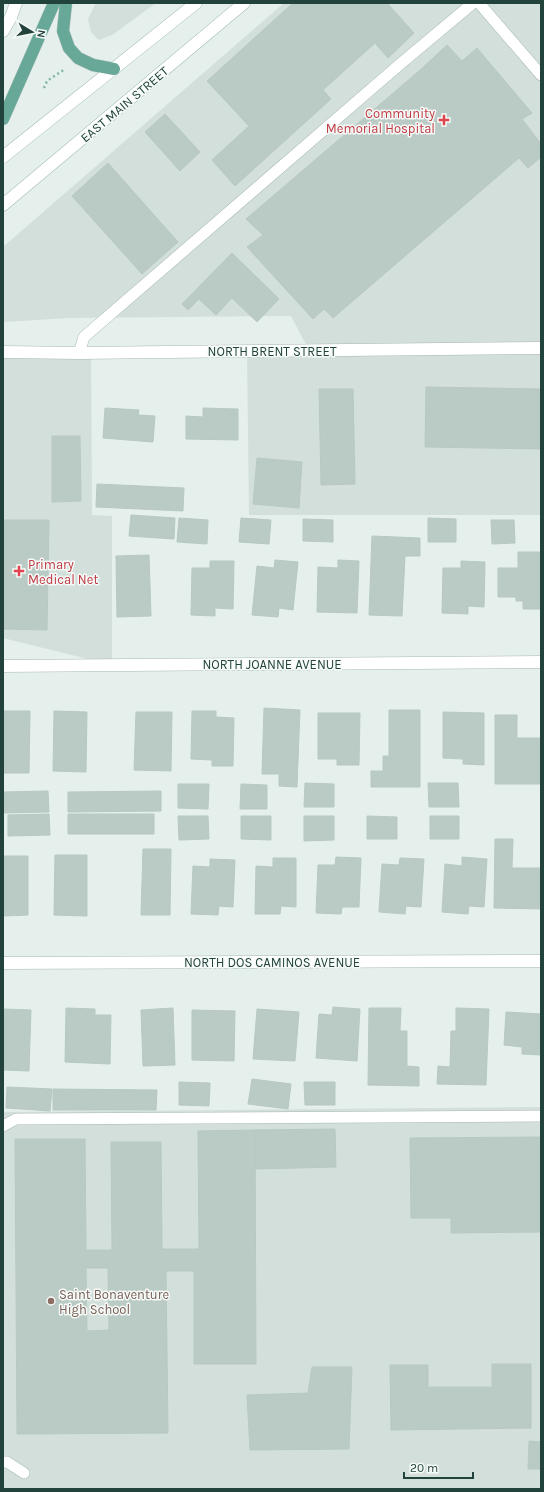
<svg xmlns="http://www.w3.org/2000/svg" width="544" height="1492" viewBox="0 0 544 1492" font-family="Karla,sans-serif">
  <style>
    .built { fill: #d3dfda }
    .building { fill: #bacac4; stroke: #b7c9c2; fill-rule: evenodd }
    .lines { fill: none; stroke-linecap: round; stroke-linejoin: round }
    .service-casing { stroke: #a7b8b3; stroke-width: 12 }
    .minor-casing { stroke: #a7b8b3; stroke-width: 13 }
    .secondary-casing { stroke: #a2bcb3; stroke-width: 13 }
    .primary-casing { stroke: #c1cac8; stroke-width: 13 }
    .path { stroke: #83b5a6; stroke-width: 2.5; stroke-dasharray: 2 3; stroke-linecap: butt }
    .service { stroke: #fff; stroke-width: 11 }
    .minor { stroke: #fff; stroke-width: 12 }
    .secondary { stroke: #fff; stroke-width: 12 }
    .primary { stroke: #67a898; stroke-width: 12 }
    .health-dot { fill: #e0444e; stroke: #f6fbf9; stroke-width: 1.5 }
    .education-dot { fill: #8d6e63; stroke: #f6fbf9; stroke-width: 1.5 }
    .labels { text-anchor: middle; stroke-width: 3; stroke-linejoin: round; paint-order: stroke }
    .street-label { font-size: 13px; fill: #22433b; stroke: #f6fbf9 }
    .health-label { font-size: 13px; fill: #be3a42; stroke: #f6fbf9; text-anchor: end }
    .education-label { font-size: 13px; fill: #785e54; stroke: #f6fbf9; text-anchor: start }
  </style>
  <rect width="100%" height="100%" fill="#e5efeb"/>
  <path class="built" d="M96 3H156L112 35 99 40 91 32 88 19Z
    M284 3H541V515H249L247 351 309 350 291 316 69 318 3 322V247Z
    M3 352H91L92 515 112 516V665L3 638Z
    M541 1107V1489H3V1112Z"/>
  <path class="building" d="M293 3H387L414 33 388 58 375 43 323 90 331 99 235 186 212 160 249 126 207 81Z
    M447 45 462 61 477 48 532 113 522 119 541 144V157L528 168 519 158 333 318 324 309 313 319 247 247 263 235 246 219 419 71Z
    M165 114 200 152 180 171 145 132Z
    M108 163 178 242 142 274 72 196Z
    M232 253 279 299 257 322 232 298 216 315 199 299 188 310 182 304Z
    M426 387 541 389V449L425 447Z
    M319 389H353L355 484 321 485Z
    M105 408 139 410 138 415 155 416 153 442 103 438Z
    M203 408 238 409V440L186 439V416L203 417Z
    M52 436H80L81 501 52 502Z
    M257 458 302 462 299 508 253 504Z
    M97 484 184 488 183 511 96 507Z
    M131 515 175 518 174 539 129 536Z
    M179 518 208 520 207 544 177 542Z
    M241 518 271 520 269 544 239 542Z
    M428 518 456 519V542H428Z
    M303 519 333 520V542L303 541Z
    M3 520H49L47 630 3 629Z
    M491 520H514L515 543 492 544Z
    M372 536 420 538V556H405L402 616 369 615Z
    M518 552H541V609H523V601H516V597H498V568H518Z
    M149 555 151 616 117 617 116 556Z
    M275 560 298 562 293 610 279 608 278 617 252 615 257 566 274 568Z
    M338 560 359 561 357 613 317 612 318 567 338 568Z
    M210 561H234L233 609 215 608V616L191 615 192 568H210Z
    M461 561 485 562 484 607 468 606V614L442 613 443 568H461Z
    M264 708 300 710 297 787 279 786V774H262Z
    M389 710H420V787H371V771H383V756H389Z
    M3 711H30L29 773H3Z
    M54 711 87 712 86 772 53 771Z
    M192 711H216V717L234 718 233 766H212V760L191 759Z
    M136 712H172L171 771 134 770Z
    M443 712 484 713V765L463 764V759L443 758Z
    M318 713H360L359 765H337V759H318Z
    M495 715H517V738H541V784H495Z
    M305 783 334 784V807H304Z
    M428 783H458L459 807H429Z
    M178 784H209L208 809 178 808Z
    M241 784 267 785V809H240Z
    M48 791 49 812 3 813V792Z
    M161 791V811L68 812V792Z
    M49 814 50 835 8 836V815Z
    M68 814H154V834H68Z
    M178 816H208L209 839 179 840Z
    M241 816H271V840L241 839Z
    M304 816H334V840L304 841Z
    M367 816 397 817V839H367Z
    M430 816H459V839H430Z
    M495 839H513L512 868H541V909L494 908Z
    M143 849H171L170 915H141Z
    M55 855H87V916L54 915Z
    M3 856H28V915L3 916Z
    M336 857 361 858 359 907H342L341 914 316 913 318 865H335Z
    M462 857 487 859 484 907 469 906 468 914 442 912 445 864 462 866Z
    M273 858H296V907L281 906 280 914H255L256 866 273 867Z
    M400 858 424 859 421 907 406 906 405 914 379 912 382 864 399 865Z
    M210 859 235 860 233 907 219 906 218 915 191 914 193 866 210 867Z
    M333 1007 360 1009 357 1061 316 1058 319 1014 332 1015Z
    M66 1008 95 1009V1015H111L110 1064 65 1062Z
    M173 1008 175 1065 143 1066 141 1010Z
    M369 1008H401L400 1031H407V1066L419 1067V1086L368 1085Z
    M456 1008 489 1009 486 1085 437 1084 438 1066 450 1067 451 1031H456Z
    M3 1009 31 1010 29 1071 3 1070Z
    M257 1009 299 1012 295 1061 253 1059Z
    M192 1010 235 1011 234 1061 192 1060Z
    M506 1012 541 1014V1055L522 1054V1047L504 1045Z
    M252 1079 291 1084 288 1109 248 1104Z
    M179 1082 210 1083 209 1106 179 1105Z
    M304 1082H335V1105H305Z
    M7 1087 52 1089 50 1111 6 1108Z
    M53 1089 157 1090 156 1110H53Z
    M335 1129 336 1167 255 1169V1130Z
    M255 1130 256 1364H194V1271H166L168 1433 17 1434 15 1139H85L86 1250H112L111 1142H161L162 1249H199L198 1131ZM86 1268H108L109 1330 87 1331Z
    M541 1137V1232L451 1233V1218H411L410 1138Z
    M492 1364H531V1428L391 1430 390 1365H428V1387H492Z
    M312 1367H352L349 1449 250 1450 247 1395 308 1393Z
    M529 1441 541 1442V1469H528Z"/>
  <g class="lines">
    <g class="service-casing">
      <path id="service" d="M479 3 541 75
        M79 353 84 337 399 65 473 3
        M3 1126 16 1119 541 1116
        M3 1462H7L24 1473"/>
    </g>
    <g class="minor-casing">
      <path id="minor" d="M3 352 79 353 541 348
        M3 666 541 662
        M3 963 541 961"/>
    </g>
    <g class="secondary-casing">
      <path id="secondary" d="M3 31 11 17 16 3
        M3 157 196 3
        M3 205 244 3"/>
    </g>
    <g class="primary-casing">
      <path id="primary" d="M66 3 63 31 69 48 78 58 93 65 114 69
        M3 119 54 3"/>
    </g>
    <path class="path" d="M44 88 47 81 65 69"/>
    <use href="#service" class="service"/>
    <use href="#minor" class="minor"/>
    <use href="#secondary" class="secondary"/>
    <use href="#primary" class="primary"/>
  </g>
  <g class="health-dot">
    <path d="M442 114h4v4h4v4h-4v4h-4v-4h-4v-4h4z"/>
    <path d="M17 565h4v4h4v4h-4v4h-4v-4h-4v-4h4z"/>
  </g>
  <circle class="education-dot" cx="51" cy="1301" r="4"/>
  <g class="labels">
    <g class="street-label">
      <text transform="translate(124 104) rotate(-40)" y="5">EAST MAIN STREET</text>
      <text x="272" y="356">NORTH BRENT STREET</text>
      <text x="272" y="669">NORTH JOANNE AVENUE</text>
      <text x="272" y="967">NORTH DOS CAMINOS AVENUE</text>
    </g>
    <g class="health-label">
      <text x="435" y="118">Community<tspan x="435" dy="15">Memorial Hospital</tspan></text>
      <text x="28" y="569" text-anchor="start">Primary<tspan x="28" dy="15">Medical Net</tspan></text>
    </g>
    <g class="education-label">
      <text x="59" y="1299">Saint Bonaventure<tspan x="59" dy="15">High School</tspan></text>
    </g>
  </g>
  <rect width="544" height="1492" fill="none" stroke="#22433b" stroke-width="8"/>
  <g transform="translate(32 32) rotate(100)" stroke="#f6fbf9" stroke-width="3" paint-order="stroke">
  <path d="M0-3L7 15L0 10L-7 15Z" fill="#22433b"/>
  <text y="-6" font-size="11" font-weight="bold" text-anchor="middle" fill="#22433b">N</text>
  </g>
  <path d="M404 1472v6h69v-6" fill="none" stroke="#22433b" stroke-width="2"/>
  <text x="410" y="1472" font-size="12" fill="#22433b" stroke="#f6fbf9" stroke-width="3" paint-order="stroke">20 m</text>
</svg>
